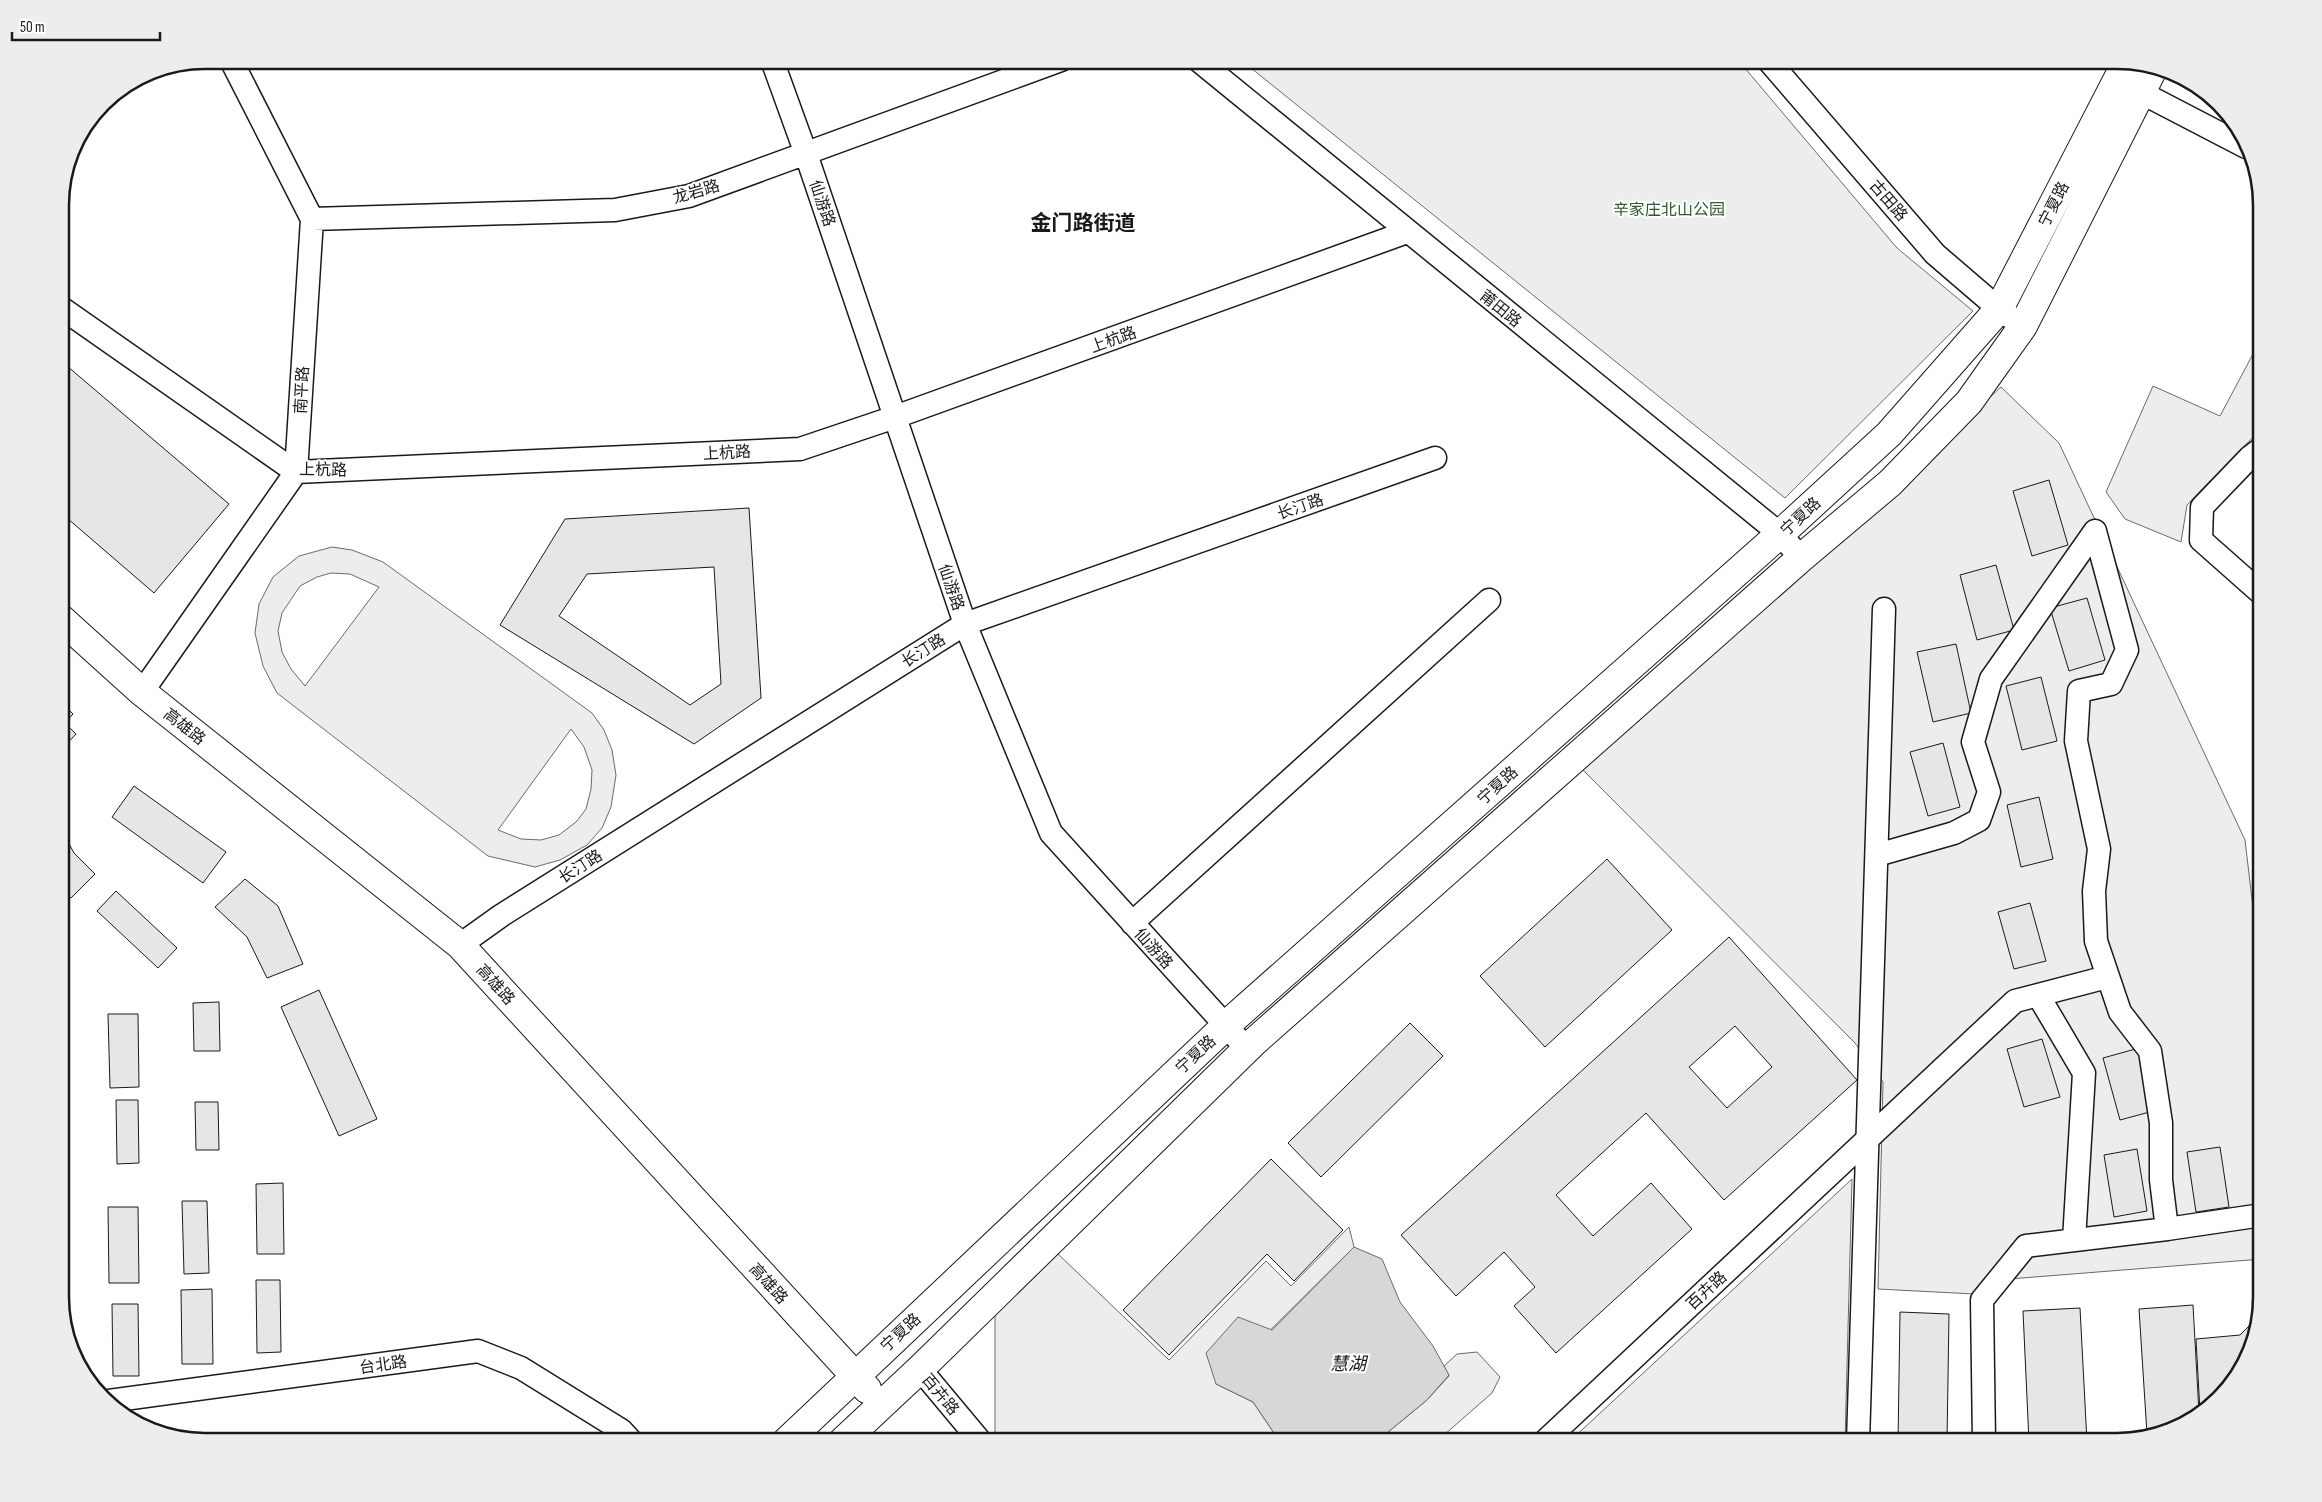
<svg xmlns="http://www.w3.org/2000/svg" width="2322" height="1502" viewBox="0 0 2322 1502" font-family="'Sofia Sans Condensed','Noto Sans SC',sans-serif">
  <style>
    .built { fill: #ededed; stroke: #6a6a6a; fill-rule: evenodd }
    .water { fill: #d7d7d7; stroke: #6a6a6a }
    .building { fill: #e6e6e6; stroke: #1a1a1a; fill-rule: evenodd }
    .lines { fill: none; stroke-linecap: round; stroke-linejoin: round }
    .minor-casing { stroke: #1a1a1a; stroke-width: 25 }
    .major-casing { stroke: #1a1a1a; stroke-width: 30 }
    .minor { stroke: #fff; stroke-width: 22 }
    .major { stroke: #fff; stroke-width: 28 }
    .labels { text-anchor: middle; stroke-width: 4; stroke-linejoin: round; paint-order: stroke }
    .street-label { font-size: 16px; fill: #1a1a1a; stroke: #fff }
    .park-label { font-size: 16px; fill: #2b5a34; stroke: #fff }
    .water-label { font-size: 18px; font-style: italic; fill: #1a1a1a; stroke: #fff }
    .district-label { font-size: 21px; font-weight: bold; fill: #1a1a1a; stroke: #fff }
    .rim { fill: none; stroke: #1a1a1a; stroke-width: 2.5 }
  </style>
  <rect width="100%" height="100%" fill="#fff"/>
  <path class="built" d="M1241 60H1738L1897 248 1973 311 1785 498Z
    M2262 337V428L2187 505 2181 542 2125 519 2106 492 2153 386 2220 416Z
    M2001 387 2059 443 2245 840 2262 984V1259L1984 1281 1974 1294 1878 1289 1883 1082 1855 1043 1583 770Z
    M332 547 352 550 383 562 592 713 604 730 612 750 616 775 611 807 602 828 587 845 560 860 535 867 488 856 277 693 263 666 255 633 259 604 273 577 299 556ZM331 573 350 574 379 587 305 686 291 669 282 652 278 631 282 613 300 586 317 577ZM571 729 584 747 592 770 591 789 586 809 576 822 559 835 541 840 521 839 498 830Z
    M1852 1179 1845 1442H1569Z
    M1349 1227 1354 1247 1216 1384 1253 1402 1280 1442H995V1313L1057 1253 1169 1360 1266 1261 1291 1286Z
    M1477 1352 1500 1377 1492 1393 1436 1442H1376L1427 1400 1449 1376 1444 1366 1457 1354Z"/>
  <path class="water" d="M1354 1247 1382 1259 1400 1302 1433 1346 1449 1375 1427 1400 1376 1442H1280L1253 1402 1216 1384 1206 1353 1238 1317 1272 1330Z"/>
  <path class="building" d="M60 360 229 504 154 593 60 512Z
    M2049 480 2068 545 2032 556 2013 491Z
    M749 508 761 698 694 744 500 625 565 519ZM714 567 721 684 690 705 559 616 587 574Z
    M1996 565 2014 630 1977 640 1960 575Z
    M2087 598 2105 660 2069 671 2050 608Z
    M1956 644 1971 713 1933 722 1917 652Z
    M2041 677 2057 741 2022 750 2006 686Z
    M60 701 73 714 65 723 76 734 60 751Z
    M1943 743 1960 807 1928 816 1910 752Z
    M134 786 226 852 203 883 112 817Z
    M2039 797 2053 859 2021 867 2007 805Z
    M60 827 74 853 95 874 71 898 60 889Z
    M1607 859 1672 930 1545 1047 1480 976Z
    M245 879 278 906 303 964 267 978 247 937 215 907Z
    M116 891 177 948 158 968 97 911Z
    M2030 903 2046 961 2014 969 1998 912Z
    M1729 937 1857 1080 1724 1200 1646 1113 1556 1195 1593 1236 1651 1183 1692 1229 1556 1353 1514 1306 1535 1287 1504 1252 1456 1296 1401 1235ZM1735 1026 1772 1067 1727 1108 1689 1067Z
    M319 990 377 1119 339 1136 281 1007Z
    M219 1002 220 1051H194L193 1003Z
    M108 1014H138L139 1087 110 1088Z
    M1410 1023 1443 1056 1321 1177 1288 1143Z
    M2042 1039 2060 1097 2024 1107 2007 1049Z
    M2139 1048 2157 1110 2120 1120 2103 1058Z
    M116 1100H138L139 1163 117 1164Z
    M195 1102H218L219 1150H196Z
    M2220 1147 2229 1207 2196 1212 2187 1152Z
    M2137 1149 2147 1211 2114 1217 2104 1155Z
    M1271 1159 1343 1230 1294 1281 1267 1254 1169 1355 1123 1310Z
    M283 1183 284 1254H257L256 1184Z
    M182 1201H207L209 1273 184 1274Z
    M108 1207H138L139 1283H109Z
    M60 1223 61 1292H60Z
    M256 1280H280L281 1352 257 1353Z
    M212 1289 213 1364H182L181 1290Z
    M112 1304H138L139 1376H113Z
    M2193 1305 2199 1413 2189 1423 2147 1434 2139 1309Z
    M2080 1308 2087 1442H2029L2023 1311Z
    M1900 1312 1949 1314 1947 1442H1898Z
    M2255 1320 2238 1377 2200 1412 2196 1339 2240 1335Z"/>
  <g class="lines">
    <g class="minor-casing">
      <path id="minor" d="M772 60 806 154 965 624 1051 833 1247 1049
        M1198 60 1780 534 1801 558
        M1768 60 1935 254 1999 309 2023 326
        M2129 83 2142 93 2246 147
        M312 219 615 210 689 196 1061 60
        M60 307 296 472 800 449 895 417 1407 232
        M2262 448 2250 457 2202 507 2201 540 2262 594
        M2095 531 2127 650 2111 684 2079 691 2076 741 2099 849 2094 891 2096 941 2120 1012 2150 1051 2161 1123V1180L2167 1229
        M142 692 296 472 312 219 231 60
        M1877 855 1954 833 1979 820 1989 792 1973 742 1991 679 2095 531
        M1132 923 1489 600
        M460 945 502 915 965 624 1435 458
        M2038 995 2084 1073 2074 1240
        M920 1369 981 1442
        M109 1401 478 1351 521 1368 621 1430 632 1442
        M1544 1442 2015 1001 2107 977
        M1858 1442 1884 609
        M1984 1442 1982 1300 2026 1246 2167 1229 2262 1215"/>
    </g>
    <g class="major-casing">
      <path id="major" d="M60 618 142 692 460 945 867 1389
        M786 1442 1233 1019 1780 534 1889 434 1999 309 2126 63
        M842 1442 920 1369 1254 1042 1801 558 1890 483 1969 402 1991 371 2023 326 2152 71"/>
    </g>
    <use href="#minor" class="minor"/>
    <use href="#major" class="major"/>
  </g>
  <g class="labels">
    <g class="street-label">
      <text transform="translate(696 191) rotate(-16)" y="6">龙岩路</text>
      <text transform="translate(1889 200) rotate(49)" y="6">古田路</text>
      <text transform="translate(823 203) rotate(71)" y="6">仙游路</text>
      <text transform="translate(2053 204) rotate(-63)" y="6">宁夏路</text>
      <text transform="translate(1501 308) rotate(39)" y="6">莆田路</text>
      <text transform="translate(1113 339) rotate(-20)" y="6">上杭路</text>
      <text transform="translate(301 390) rotate(-87)" y="6">南平路</text>
      <text transform="translate(727 452) rotate(-3)" y="6">上杭路</text>
      <text transform="translate(323 469) rotate(1)" y="6">上杭路</text>
      <text transform="translate(1300 506) rotate(-19)" y="6">长汀路</text>
      <text transform="translate(1800 516) rotate(-43)" y="6">宁夏路</text>
      <text transform="translate(952 587) rotate(71)" y="6">仙游路</text>
      <text transform="translate(923 650) rotate(-32)" y="6">长汀路</text>
      <text transform="translate(185 726) rotate(38)" y="6">高雄路</text>
      <text transform="translate(1497 785) rotate(-42)" y="6">宁夏路</text>
      <text transform="translate(580 866) rotate(-32)" y="6">长汀路</text>
      <text transform="translate(1154 948) rotate(48)" y="6">仙游路</text>
      <text transform="translate(496 984) rotate(48)" y="6">高雄路</text>
      <text transform="translate(1195 1054) rotate(-43)" y="6">宁夏路</text>
      <text transform="translate(769 1283) rotate(48)" y="6">高雄路</text>
      <text transform="translate(1706 1290) rotate(-43)" y="6">百卉路</text>
      <text transform="translate(900 1332) rotate(-43)" y="6">宁夏路</text>
      <text transform="translate(383 1364) rotate(-8)" y="6">台北路</text>
      <text transform="translate(941 1394) rotate(50)" y="6">百卉路</text>
    </g>
    <g class="park-label">
      <text x="1669" y="215">辛家庄北山公园</text>
    </g>
    <g class="water-label">
      <text x="1348" y="1370">慧湖</text>
    </g>
    <g class="district-label">
      <text x="1083" y="230">金门路街道</text>
    </g>
  </g>
  <path d="M0 0H2322V1502H0ZM205 69H2117A136 136 0 0 1 2253 205V1297A136 136 0 0 1 2117 1433H205A136 136 0 0 1 69 1297V205A136 136 0 0 1 205 69Z" fill="#ededed" fill-rule="evenodd"/>
  <path class="rim" d="M205 69H2117A136 136 0 0 1 2253 205V1297A136 136 0 0 1 2117 1433H205A136 136 0 0 1 69 1297V205A136 136 0 0 1 205 69Z"/>
  <path d="M12 32v8h148v-8" fill="none" stroke="#1a1a1a" stroke-width="2.5"/>
  <text x="20" y="32" font-size="15" fill="#1a1a1a" stroke="#ffffff" stroke-width="4" paint-order="stroke">50 m</text>
</svg>
